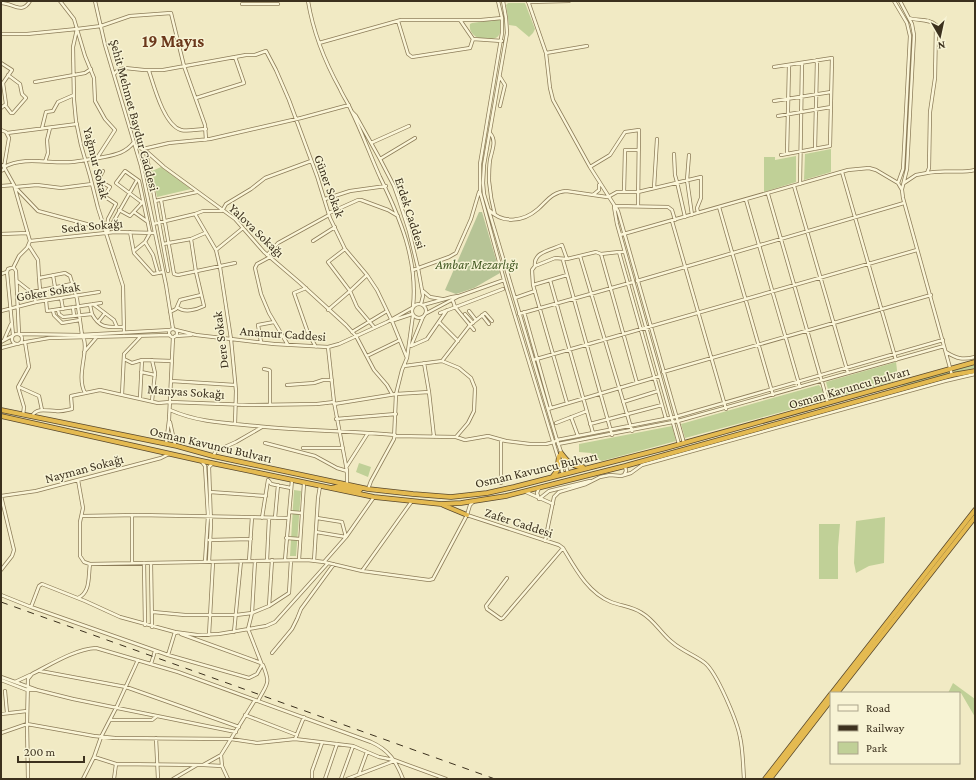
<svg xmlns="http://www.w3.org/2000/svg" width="976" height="780" viewBox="0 0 976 780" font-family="'Crimson Pro',serif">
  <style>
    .green { fill: #c0d097 }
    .cemetery { fill: #b7c496 }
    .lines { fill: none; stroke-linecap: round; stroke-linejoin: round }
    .minor-casing { stroke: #8c7c59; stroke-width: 4 }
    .highway-casing { stroke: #5a492d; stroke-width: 5.5 }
    .minor { stroke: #fbf6d8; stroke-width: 2.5 }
    .highway { stroke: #e4ba51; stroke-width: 4 }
    .rail { stroke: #3c311e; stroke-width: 1; stroke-dasharray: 7 7; stroke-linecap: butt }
    .labels { text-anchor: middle; stroke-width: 3; stroke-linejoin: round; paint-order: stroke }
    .street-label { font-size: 13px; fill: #3c311e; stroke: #f7f3d4 }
    .park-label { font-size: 13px; font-style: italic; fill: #435923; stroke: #f7f3d4 }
    .district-label { font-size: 17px; font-weight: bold; fill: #6b381b; stroke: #f7f3d4 }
  </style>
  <rect width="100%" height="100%" fill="#f1eac4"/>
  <path class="green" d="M508 3H525L535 29 533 33 529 37 516 26 509 25 506 5Z
    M500 19C500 24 502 31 499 35 495 43 467 41 470 24L472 23Z
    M831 149V172L804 180 805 154Z
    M796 156V182L764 192V157H775V160Z
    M161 167 191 189 157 197 152 171Z
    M896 362C897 370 899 377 892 382L833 398 830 397 826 382Z
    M975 364V368L947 374 902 386V384Z
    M819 385 824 392 823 401 685 438 681 424Z
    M672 426 676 441 602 461 597 459 591 453 579 452V444Z
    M359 463 371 467 368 477 356 472Z
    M294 490 301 491 296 556H290Z
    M885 517 884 563 869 566 856 573 854 563 856 521Z
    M819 524H840L838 547V579H819Z
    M953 683 975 699V717L961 693H948Z"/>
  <path class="cemetery" d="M479 212H482L500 273 474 288 456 294 445 290Z"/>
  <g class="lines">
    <g class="minor-casing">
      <path id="minor" d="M60 1 74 19 85 56 94 78 95 101 105 119 115 130 97 158
        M95 1 105 45 141 166 166 285 173 329
        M308 1C313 31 325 62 340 89 343 96 348 103 351 110 362 132 370 155 380 177 400 218 418 260 413 307
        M498 1 502 18V33L480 164V192L504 280 563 474
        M503 1 506 18 507 33 484 165 483 183 484 194 557 440 568 473
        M528 1 546 53 550 88 553 100 590 167 618 211 684 443
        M894 1 907 23 910 36 903 169 898 183
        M900 1 912 24 914 35 907 169 902 189
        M528 2 569 1
        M1 3C13 3 22 15 30 1
        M242 4H278
        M460 20 473 39
        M398 21 408 54 412 57 470 48 473 39
        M77 29 73 47 74 100 76 121 81 145 90 176 98 208 123 286 124 333
        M1 34H27L77 29 101 26 130 16 171 13 184 66 205 125 206 140
        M473 39 502 41
        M319 43 401 20H481L502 18
        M546 53 587 46
        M1 63 12 70 3 83 6 104 1 108
        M774 67 832 58 830 146 781 155
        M149 71C154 86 164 125 181 130 188 132 198 129 206 129
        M114 74 118 70 125 68 144 70H163L246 55H255L266 51 276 70 289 100 317 176 330 218 345 249 367 275 377 290 391 319
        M35 82 85 73 91 69
        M196 98 244 83 235 57
        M774 101 831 92
        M5 105 11 113H13L26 98 22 94 20 84 8 75
        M500 106 505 85 500 77
        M352 112 356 116 380 159 394 186 399 200 409 231 418 268 423 296 421 304
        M778 116 831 107
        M42 128 46 112 53 111 58 102 74 95
        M1 130 6 132 9 138 4 167 14 185 30 241 27 248 19 256 13 268
        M7 133 77 124
        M490 133C497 141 492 150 490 160 489 167 489 174 489 181 490 193 492 204 495 215
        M371 143 409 126
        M136 146 146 151 164 167 235 219 264 252 299 282 346 325 356 336 374 370 387 385 392 394
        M143 149 169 143 210 139 301 118 349 105
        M815 149 817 60
        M146 152 168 271
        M674 154 675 175 677 182 685 217
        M787 154 789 65
        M689 155 687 180 692 215
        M380 159 415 138
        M45 162 48 153 47 140 50 128
        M1 165 4 166 5 168 3 170 1 171
        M4 167C24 156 50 164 72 162 81 161 90 159 99 158 113 155 125 154 134 142
        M590 167 610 155 625 132 639 130 638 206
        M103 171 98 180 110 187 104 196 116 204 108 219 107 231
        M842 172 896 360
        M927 173C943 169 959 174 975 170
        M904 183 916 175 927 173 929 168 930 112 935 78 936 25C929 18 917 21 909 18
        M800 184 802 63
        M1 186 14 185
        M794 186 848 373
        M15 187 37 185 61 188 92 184
        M16 188 38 211 105 229
        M654 188 657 139
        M624 192 625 150H639
        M768 194 828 403
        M593 195 599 190V185
        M608 197 617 192H638L701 177V198L697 208 698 213
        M325 199 350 191 386 186
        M161 200 174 274 178 275 235 263
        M746 200 800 387
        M155 201 197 192
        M614 206 668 207 672 210 675 220
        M614 207 617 224 679 444
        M719 207 773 395
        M119 210 130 216 142 203
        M489 210C503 224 523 222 538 209 547 201 552 192 566 191L607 197
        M134 212 148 222
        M329 213 358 200H361L388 210 398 216
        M195 214 216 250 220 267 231 339 236 391 235 424
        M672 221 726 409
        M153 224 195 214 203 211H222L226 204 251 189 265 178 311 161
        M108 231 137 180
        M130 232 134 253 153 274 163 272
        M1 234 28 233
        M620 235 848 170 869 168 876 170 898 183 902 190 903 198 952 375
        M191 239 205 233
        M30 241 115 232 155 233
        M313 241 335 227
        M145 242 153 255 158 273
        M163 244 191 239 196 272 204 306C196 310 184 313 177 307
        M29 246 38 260 39 278
        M345 249 328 262 350 291 357 307 374 327
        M216 250 243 228
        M134 251 145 242 150 233 139 181 125 171 116 183 144 204
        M625 252H619L666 419
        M601 254 637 383
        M267 255 278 243 329 215
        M580 256 632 431
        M270 257 257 264 255 268 261 294 269 313 288 345
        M563 260 612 435
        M535 266C533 252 551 250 562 245L567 259
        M413 270 449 257 456 253 471 219 479 192
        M7 272 13 335
        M1 274 7 272 8 269 11 268H14L16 271 19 334
        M53 275 55 287
        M550 280 593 433
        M17 281 31 292 36 302
        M637 281 904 203
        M533 285 567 275
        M306 288 294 293 308 333 316 347
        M40 290 39 278 65 273 70 276 77 299 82 335C91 349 75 374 85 393
        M423 291 430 297 442 299
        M31 292 72 284
        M61 298 63 309
        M515 298 535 291
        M46 300 47 311 101 303
        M453 301 455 307 474 330
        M412 311a7 7 0 1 1 14 0a7 7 0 1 1-14 0Z
        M93 304 114 320 117 327
        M90 305 92 314
        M423 305 452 297 458 296
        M73 307 74 316
        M58 310 59 314 63 317 92 314C100 329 108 327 124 327
        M328 310 350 291 367 275
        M1 311 36 302 99 292
        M53 311 54 315 62 323 80 320
        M469 311 476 320
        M170 312 176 309 180 300 201 295
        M524 312 551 408
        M440 313 503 289
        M425 314 459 296 504 280
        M465 314 473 323
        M519 314 633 282
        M482 315 489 324
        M391 321 412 314
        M392 321 407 358
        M98 322 105 313
        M439 322 458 341
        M169 333a4 4 0 1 1 8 0a4 4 0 1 1-8 0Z
        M176 330 196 335 231 339 274 344 328 347 339 344 387 322 412 308
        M352 332 387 311
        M12 339a5 5 0 1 1 10 0a5 5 0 1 1-10 0Z
        M20 334 80 335 170 330
        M175 336 191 335
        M4 340 11 324
        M1 342 12 336
        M261 342 258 325 274 322
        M20 343 49 338 170 335
        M411 346 427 339 447 310
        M411 346 423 317
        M328 347 334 402 347 471V484
        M1 348 16 344
        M84 352 96 338
        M946 352C957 359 963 360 975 357
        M367 356 400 340
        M124 359 132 363 142 360 172 361
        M533 360 917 250
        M442 361 470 325 485 313 492 321
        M424 363 429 392 434 437
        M404 366 442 361 459 368 471 378 475 388 474 411 468 423 456 437
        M264 369 269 370 270 371V404
        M141 372 155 375
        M663 372 931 295
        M171 381 235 385
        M287 385 314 383 323 380H332
        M19 387 39 396 42 410
        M122 395 124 354 141 336
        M140 398 142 360
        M152 401 155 373 152 360
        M623 402 658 391
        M567 403 533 285 532 270 535 266 555 258 567 259 596 252 601 254 619 252
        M334 404 396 394 429 392
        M548 409 660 376
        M170 410C202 424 232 423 266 427 309 431 352 431 395 435
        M23 415 24 407 18 387 29 367 25 342
        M32 416C37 407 47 411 56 411 61 412 67 410 72 409L71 396 100 390 158 403 170 402 249 405 317 404 334 402
        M571 417 578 436
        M336 419 396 414
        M170 422 175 445
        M556 423 587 411
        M590 424 662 405
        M395 436 456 437 465 440 488 436 506 441 530 444H546L554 442 557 440 675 417 943 340
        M265 443 315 456 337 468 347 471
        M166 444 169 420 173 337
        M558 444 678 421 944 346
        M303 448H343
        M213 456 216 451 236 442 262 427
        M202 462 205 466 208 516 205 562
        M347 466 368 433
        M624 475 626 471 625 466
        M78 480 83 508 80 522V556L84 562 90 564 307 560 324 562 362 571 429 580 433 579 467 515 470 505 473 502
        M269 481 271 484 291 488
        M501 483V440
        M368 489 371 481 394 439 396 394 402 370 407 358 413 315
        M210 492 266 496
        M526 492 553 504
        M539 499 549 491 590 481
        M539 499 537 493 539 488
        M289 512 302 513
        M132 515V563
        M467 515 559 545 563 548C575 568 588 593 611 602 621 606 632 606 642 613 654 620 661 633 672 642 682 651 695 655 705 663 717 673 737 721 740 737 743 750 743 765 744 779
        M82 516 138 515 288 518
        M262 518 268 480
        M275 518 278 485
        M316 532 346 537 342 522 317 518
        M286 538 300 539
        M209 540 251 539
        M545 541 554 497 559 492 586 484 600 477 610 475 621 476 631 473 642 465 945 381 975 374
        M267 560 269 518
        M285 560 292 480
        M299 560 304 483
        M249 561 252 517
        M314 561 318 498 320 486
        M209 562 211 524 209 467 212 464
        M324 562 346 537 374 497
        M144 563 145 625
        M151 563 152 627
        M1 570 12 556 14 550 1 496 36 491 161 458 169 454
        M362 571 412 501
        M507 578 486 606 487 609 501 619 503 618 563 548
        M1 595 31 607 168 655 249 678 257 674 262 665 248 629 252 613 255 561
        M78 598C91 592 88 576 90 564
        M269 606 272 560
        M31 607 39 586 42 584 85 601 120 617 175 632 197 635 219 634 266 626 275 622 328 563
        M153 612 185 615H236L252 613 269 606 289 593 291 560
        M234 632 241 561
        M181 634 261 663
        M209 635 213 562
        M272 653 292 629 297 619 301 609 334 564
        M168 655 175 632 176 633
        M151 664 155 651
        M40 671 126 687 239 727
        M1 677 15 682 30 675
        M1 680 27 690H35
        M15 682 37 690 73 699 236 732
        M5 691 7 713
        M258 701C267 683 271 685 263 665
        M1 714 27 711
        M245 715 297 735
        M110 720H152L157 716
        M1 733 27 724 94 736 115 738 231 739 257 743 295 739 353 746 379 757 394 760 446 779
        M156 738 158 779
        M295 739 304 717
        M221 755 222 766 228 779
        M94 757 116 764 203 765 221 755 255 700
        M204 765 222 766
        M359 774 367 752
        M28 779 27 724 28 679 32 674C50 665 75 649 96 648L178 672 371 742C389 750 396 761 403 779
        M83 779 94 757 101 737 116 708 138 660
        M114 779 116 764
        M173 779 197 765
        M312 779V771L322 743
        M325 779 337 744
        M341 779 353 746
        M347 779 394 761"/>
    </g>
    <g class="highway-casing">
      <path id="highway" d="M1 410 177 446 213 456 368 489 413 494 451 497 487 493 514 487 666 448 975 362
        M1 416 202 461 374 497 441 504 461 503 506 496 625 466 952 375 975 371
        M561 453C567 461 572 467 583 467
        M553 476 557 471 559 456
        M331 488 341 486 360 490
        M443 505 467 515
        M832 693 975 510
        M837 693 975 517
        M765 779 831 694
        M770 779 831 700"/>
    </g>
    <use href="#minor" class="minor"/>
    <use href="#highway" class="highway"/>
    <path class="rail" d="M1 602 495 779"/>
  </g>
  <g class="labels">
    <g class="street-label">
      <text transform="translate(135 115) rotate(75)" y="5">Şehit Mehmet Baydur Caddesi</text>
      <text transform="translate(97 163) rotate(76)" y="5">Yağmur Sokak</text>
      <text transform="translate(330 186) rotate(70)" y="5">Güner Sokak</text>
      <text transform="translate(411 213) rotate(72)" y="5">Erdek Caddesi</text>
      <text transform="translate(92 225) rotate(-5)" y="5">Seda Sokağı</text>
      <text transform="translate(257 230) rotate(44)" y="5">Yalova Sokağı</text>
      <text transform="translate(48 291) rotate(-10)" y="5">Göker Sokak</text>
      <text transform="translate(283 333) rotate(4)" y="5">Anamur Caddesi</text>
      <text transform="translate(220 340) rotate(-97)" y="5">Dere Sokak</text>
      <text transform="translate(849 387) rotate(-16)" y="5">Osman Kavuncu Bulvarı</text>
      <text transform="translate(186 391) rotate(4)" y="5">Manyas Sokağı</text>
      <text transform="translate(211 444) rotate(13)" y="5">Osman Kavuncu Bulvarı</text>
      <text transform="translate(84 468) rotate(-15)" y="5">Nayman Sokağı</text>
      <text transform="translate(536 469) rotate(-13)" y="5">Osman Kavuncu Bulvarı</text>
      <text transform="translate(519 522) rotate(18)" y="5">Zafer Caddesi</text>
    </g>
    <g class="park-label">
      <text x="477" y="269">Ambar Mezarlığı</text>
    </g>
    <g class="district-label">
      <text x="173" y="47">19 Mayıs</text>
    </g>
  </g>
  <rect width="976" height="780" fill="none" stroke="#3c311e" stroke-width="4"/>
  <rect x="830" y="692" width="130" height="72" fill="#f7f3d4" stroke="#aca58b"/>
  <rect x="838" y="705" width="20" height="6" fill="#fbf6d8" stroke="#aca58b"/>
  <text x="866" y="712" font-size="12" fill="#3c311e">Road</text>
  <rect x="838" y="725" width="20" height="6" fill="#3c311e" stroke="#aca58b"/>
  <text x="866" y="732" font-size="12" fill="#3c311e">Railway</text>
  <rect x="838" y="742" width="20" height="12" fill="#c0d097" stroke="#aca58b"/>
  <text x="866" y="752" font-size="12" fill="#3c311e">Park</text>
  <g transform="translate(940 36) rotate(171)" stroke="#f7f3d4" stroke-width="3" paint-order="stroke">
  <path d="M0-3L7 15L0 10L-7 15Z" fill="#3c311e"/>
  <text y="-6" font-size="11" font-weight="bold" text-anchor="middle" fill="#3c311e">N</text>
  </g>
  <path d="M18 756v6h66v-6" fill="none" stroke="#3c311e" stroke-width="2"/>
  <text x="24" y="756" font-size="12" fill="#3c311e" stroke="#f7f3d4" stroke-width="3" paint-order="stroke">200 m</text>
</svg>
